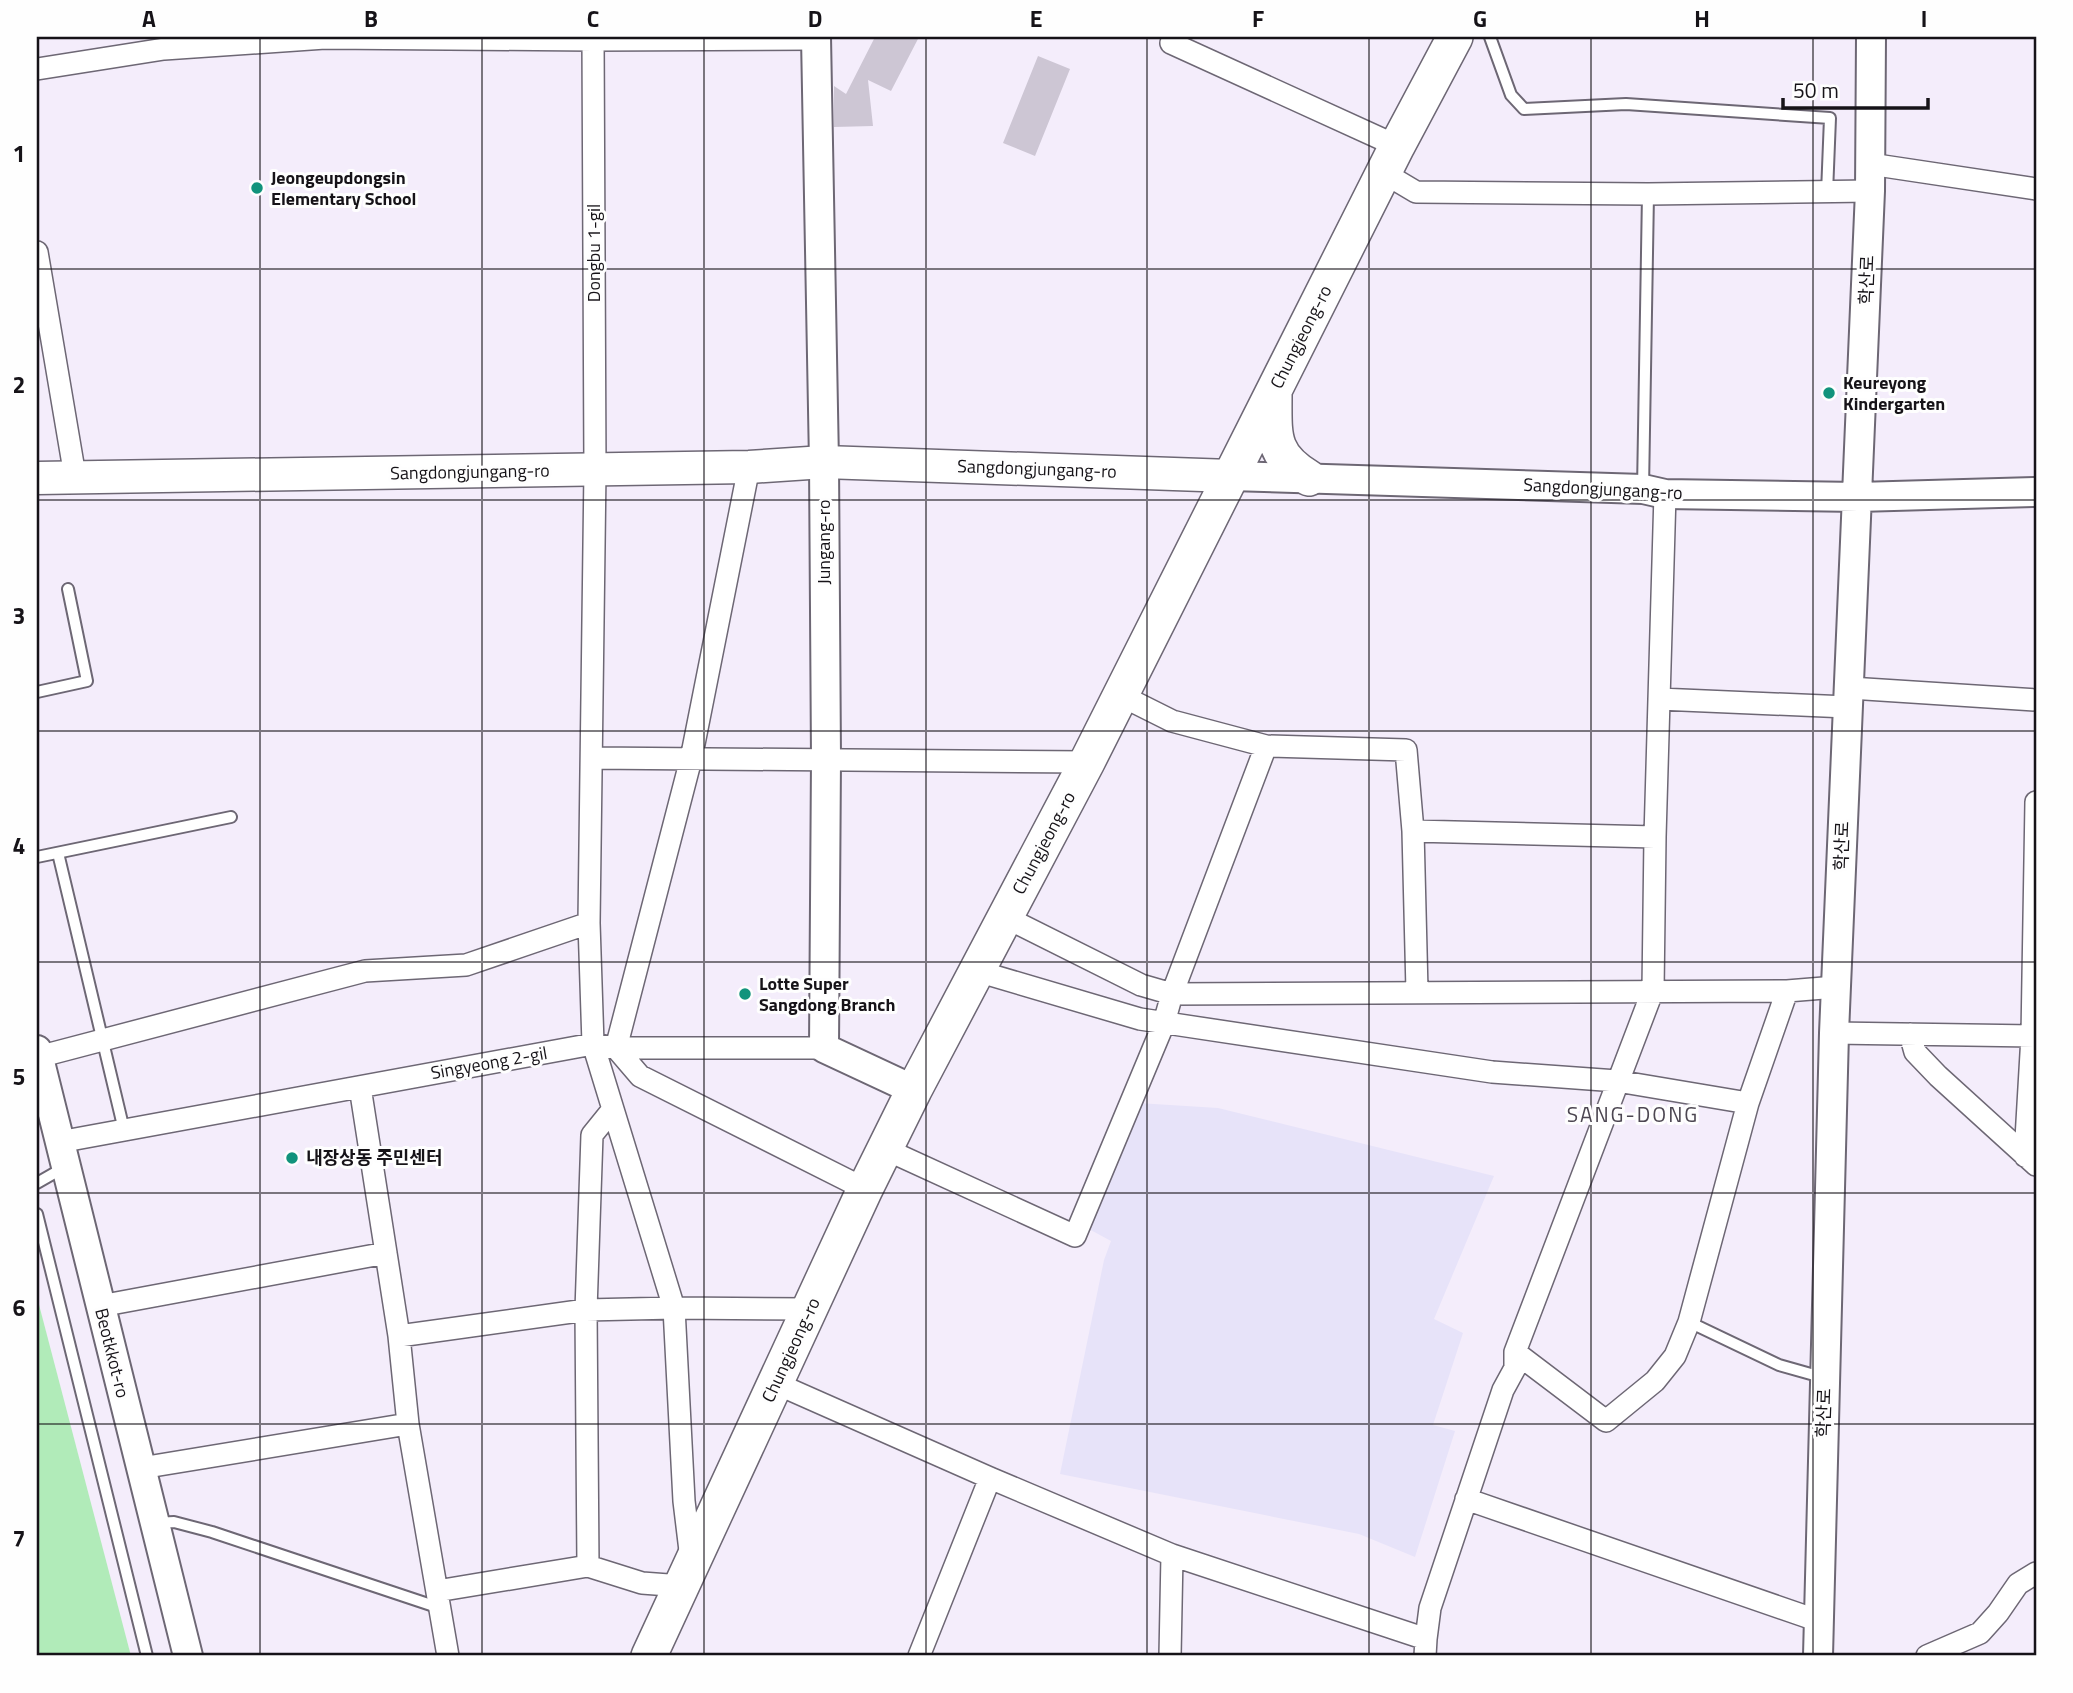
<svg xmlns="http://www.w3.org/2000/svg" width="2073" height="1693" viewBox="0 0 2073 1693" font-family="'Titillium Web','Noto Sans KR',sans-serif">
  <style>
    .education { fill: #e7e3f9 }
    .green { fill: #b1ebb9 }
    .building { fill: #cdc6d4 }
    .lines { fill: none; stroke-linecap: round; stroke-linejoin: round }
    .service-casing { stroke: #6d6774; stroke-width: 14 }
    .minor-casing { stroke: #6d6774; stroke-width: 24 }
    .tertiary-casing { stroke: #6d6774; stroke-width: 32 }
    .secondary-casing { stroke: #6d6774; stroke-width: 35 }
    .primary-casing { stroke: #6d6774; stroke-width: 38 }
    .service { stroke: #fff; stroke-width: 10 }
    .minor { stroke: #fff; stroke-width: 21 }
    .tertiary { stroke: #fff; stroke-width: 28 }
    .secondary { stroke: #fff; stroke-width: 32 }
    .primary { stroke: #fff; stroke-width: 35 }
    .grid { fill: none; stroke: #161318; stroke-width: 2; stroke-opacity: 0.55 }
    .poi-dot { fill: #11937c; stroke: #fefefe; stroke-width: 2.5 }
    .labels { text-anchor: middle; stroke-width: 6; stroke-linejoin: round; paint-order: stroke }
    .poi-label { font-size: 18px; font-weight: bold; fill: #161318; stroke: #fefefe; text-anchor: start }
    .street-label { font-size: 18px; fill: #161318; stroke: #fefefe }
    .quarter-label { font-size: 21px; letter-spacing: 2px; fill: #4c4651; stroke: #fefefe }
    .neatline { fill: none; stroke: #161318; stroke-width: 2.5 }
    .grid-label { font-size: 23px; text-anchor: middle; font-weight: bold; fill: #161318 }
  </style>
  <rect width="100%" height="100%" fill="#f4edfb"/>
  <path class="education" d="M1138 1103 1218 1108 1494 1176 1434 1319 1463 1333 1433 1425 1455 1431 1415 1557 1359 1534 1060 1474 1104 1260 1111 1241 1087 1228Z"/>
  <path class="green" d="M37 1297 131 1656H37Z"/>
  <path class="building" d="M875 37H919L891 91 868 80 873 126 834 127V86L846 94Z
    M1038 56 1070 69 1035 156 1003 143Z"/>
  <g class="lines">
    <g class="service-casing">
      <path id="service" d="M1490 37 1511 95 1524 109 1626 104 1830 118 1827 193
        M1643 489 1648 194
        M37 692 87 681 68 589
        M58 853 124 1130
        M37 857 231 817
        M37 1183 65 1167
        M37 1214 147 1656
        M1689 1322 1779 1365 1825 1378
        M155 1523 174 1522 212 1532 440 1608"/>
    </g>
    <g class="minor-casing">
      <path id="minor" d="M1174 37 1171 43 1397 146
        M37 69 164 49 325 38 593 40 816 39
        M1870 164 2036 189
        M1384 173 1416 192 1648 194 1870 191
        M37 252 75 476
        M749 467 691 759 616 1048 640 1076 865 1189
        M1850 688 2036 700
        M1120 695 1172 721 1266 746 1406 750 1413 831 1655 837 1665 494
        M1659 699 1847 707
        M592 758 1087 762
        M1413 831 1417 991
        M1655 837 1653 990 1515 1352 1606 1421 1655 1381 1675 1356 1689 1322 1748 1103 1787 991
        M1005 917 1141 985 1172 994 1787 991 1836 987
        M589 923 593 1044 674 1308 684 1501 691 1559
        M977 971 1140 1019 1492 1072 1617 1081 1748 1103
        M1834 1033 2036 1036
        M1910 1034 1915 1052 1938 1076 2036 1165
        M38 1057 365 971 466 965 589 923 595 470 593 37
        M360 1087 399 1336 408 1424 448 1656
        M59 1142 593 1044 616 1048H824
        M885 1149 1075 1236 1164 1023 1172 994 1266 746
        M2025 1156 2032 1036 2036 802
        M100 1306 386 1253
        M399 1336 586 1310 674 1308 810 1309
        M775 1383 990 1478 1172 1555 1426 1639 1425 1656
        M141 1468 408 1424
        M1466 1499 1819 1621
        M588 1566 586 1310 592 1135 613 1109
        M437 1591 588 1566 642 1583 682 1586
        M1426 1639 1430 1608 1503 1390 1515 1368V1352
        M919 1656 990 1478
        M1170 1656 1172 1555
        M1927 1656 1980 1633 1998 1613 2018 1584 2036 1573"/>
    </g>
    <g class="tertiary-casing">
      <path id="tertiary" d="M816 37 824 462 826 759 824 1048 914 1090
        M1231 476 1643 489 1665 494 1858 497 2036 492
        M37 1050 188 1656
        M1818 1656 1834 1033 1870 191 1871 37"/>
    </g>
    <g class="secondary-casing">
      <path id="secondary" d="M37 478 749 467 824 462 1231 476"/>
    </g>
    <g class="primary-casing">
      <path id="primary" d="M1274 395C1274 436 1271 455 1309 478
        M649 1656 865 1189 914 1090 1087 762 1397 146 1455 37"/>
    </g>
    <use href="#service" class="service"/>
    <use href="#minor" class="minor"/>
    <use href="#tertiary" class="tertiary"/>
    <use href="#secondary" class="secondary"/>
    <use href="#primary" class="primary"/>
  </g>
  <path class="grid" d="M260 37V1656M482 37V1656M704 37V1656M926 37V1656M1147 37V1656M1369 37V1656M1591 37V1656M1813 37V1656M37 269H2036M37 500H2036M37 731H2036M37 962H2036M37 1193H2036M37 1424H2036"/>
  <g class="poi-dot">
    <circle cx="257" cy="188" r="7"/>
    <circle cx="1829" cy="393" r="7"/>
    <circle cx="745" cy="994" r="7"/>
    <circle cx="292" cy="1158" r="7"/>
  </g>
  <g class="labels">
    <g class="poi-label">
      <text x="271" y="184">Jeongeupdongsin<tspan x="271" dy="21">Elementary School</tspan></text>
      <text x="1843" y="389">Keureyong<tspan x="1843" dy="21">Kindergarten</tspan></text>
      <text x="759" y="990">Lotte Super<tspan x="759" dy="21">Sangdong Branch</tspan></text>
      <text x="306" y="1164">내장상동 주민센터</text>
    </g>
    <g class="street-label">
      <text transform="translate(594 253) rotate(-90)" y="6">Dongbu 1-gil</text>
      <text transform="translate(1867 280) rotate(-88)" y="6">학산로</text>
      <text transform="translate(1301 337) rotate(-63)" y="6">Chungjeong-ro</text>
      <text transform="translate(1037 469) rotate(2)" y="6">Sangdongjungang-ro</text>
      <text transform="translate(470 472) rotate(-1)" y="6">Sangdongjungang-ro</text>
      <text transform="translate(1603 489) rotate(3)" y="6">Sangdongjungang-ro</text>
      <text transform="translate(824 542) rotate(-90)" y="6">Jungang-ro</text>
      <text transform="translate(1044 843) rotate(-62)" y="6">Chungjeong-ro</text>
      <text transform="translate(1842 846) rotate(-88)" y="6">학산로</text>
      <text transform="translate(489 1063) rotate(-10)" y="6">Singyeong 2-gil</text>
      <text transform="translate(791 1350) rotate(-65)" y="6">Chungjeong-ro</text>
      <text transform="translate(112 1353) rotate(76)" y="6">Beotkkot-ro</text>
      <text transform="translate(1824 1413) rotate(-88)" y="6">학산로</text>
    </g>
    <g class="quarter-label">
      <text x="1633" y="1122">SANG-DONG</text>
    </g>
  </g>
  <rect width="2073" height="1693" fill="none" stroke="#fefefe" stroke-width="77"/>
  <path d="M1783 98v10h145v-10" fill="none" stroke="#161318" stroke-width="3.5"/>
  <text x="1793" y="98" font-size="21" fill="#161318" stroke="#fefefe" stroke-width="5" paint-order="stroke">50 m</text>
  <rect x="38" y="38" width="1997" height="1616" class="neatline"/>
  <g class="grid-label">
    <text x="149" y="27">A</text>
    <text x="371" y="27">B</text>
    <text x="593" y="27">C</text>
    <text x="815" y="27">D</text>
    <text x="1036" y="27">E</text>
    <text x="1258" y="27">F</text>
    <text x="1480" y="27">G</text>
    <text x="1702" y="27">H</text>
    <text x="1924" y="27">I</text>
    <text x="19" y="162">1</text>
    <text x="19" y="393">2</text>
    <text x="19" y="624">3</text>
    <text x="19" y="854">4</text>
    <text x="19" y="1085">5</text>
    <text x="19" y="1316">6</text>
    <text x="19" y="1547">7</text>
  </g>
</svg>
